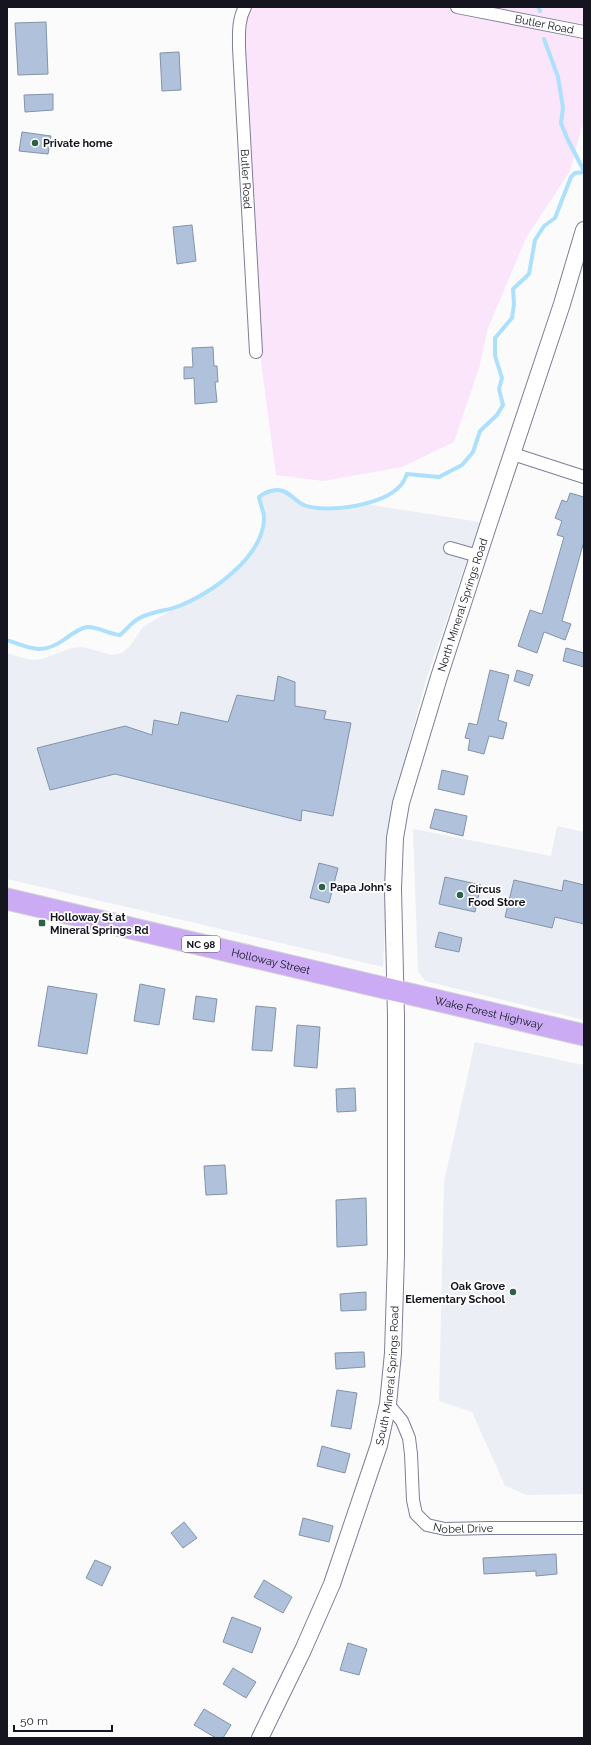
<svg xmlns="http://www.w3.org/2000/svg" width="591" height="1745" viewBox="0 0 591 1745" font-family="Raleway,sans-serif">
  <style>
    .built { fill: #eceef5 }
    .green { fill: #fae5fa }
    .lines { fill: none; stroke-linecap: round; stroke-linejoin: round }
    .stream { stroke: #ace0fc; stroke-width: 4 }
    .building { fill: #b0c2db; stroke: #8293aa }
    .minor-casing { stroke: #7c7f99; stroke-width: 14 }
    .tertiary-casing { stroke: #7c7f99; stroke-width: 18 }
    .trunk-casing { stroke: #d5d5d7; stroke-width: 23 }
    .minor { stroke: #fff; stroke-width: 12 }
    .tertiary { stroke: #fff; stroke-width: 16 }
    .trunk { stroke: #caabf4; stroke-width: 21 }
    .poi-dot { fill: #2d6248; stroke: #fff; stroke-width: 1.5 }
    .labels { text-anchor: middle; stroke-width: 3.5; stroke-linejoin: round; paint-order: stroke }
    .shield { fill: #fff; stroke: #5a5b62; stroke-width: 1 }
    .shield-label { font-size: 10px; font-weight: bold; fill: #14151f }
    .street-label { font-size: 11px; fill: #14151f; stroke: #fff }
    .poi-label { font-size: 11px; font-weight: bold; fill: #14151f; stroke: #fff; text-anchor: start }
  </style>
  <rect width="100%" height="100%" fill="#fbfbfb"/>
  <path class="built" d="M279 490 285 491 303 505 316 508 365 504 480 522 426 680 391 811 383 967 7 879V653L30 660 42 659 72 648 83 647 112 655 122 653 130 646 143 627 218 583 243 564 253 552 261 533 264 517 259 497 266 491Z
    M557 826 584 832V1020L425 981 418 971 413 829 551 856Z
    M475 1042 584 1065V1494L527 1495 505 1486 472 1412 439 1401 444 1182Z"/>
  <path class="green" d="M247 7H584V119L570 171 526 238 488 328 479 368 454 442 402 467 323 481 276 475 260 354 242 74Z"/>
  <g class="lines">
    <path class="stream" d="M538 7 540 11
      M544 39 558 77 563 108 561 123 567 138 584 171
      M7 640C31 649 43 655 65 639 72 634 78 629 87 627 96 626 109 634 120 635 126 630 131 623 138 619 148 612 167 611 179 606 211 594 264 556 264 518 264 511 260 504 259 497 265 492 270 490 278 490 289 490 295 502 304 505 328 514 384 505 401 485 404 482 405 478 407 474L439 477 462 465 473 452 480 431 497 415 503 405 499 389 502 378 495 356V338L512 318 514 304 513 289 529 274 535 240 544 226 555 218 571 177 575 173 584 172"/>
  </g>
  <path class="building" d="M46 22 48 74 18 75 15 23Z
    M179 52 181 90 162 91 160 53Z
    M53 94V110L25 112 24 95Z
    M22 132 51 136 48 154 19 151Z
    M192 225 196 261 177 264 173 227Z
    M213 347 214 366H217L218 382H215L217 402 195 404 194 378 184 379V367H193L192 348Z
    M570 493 584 497V541L562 621 571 624 565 640 544 632 537 653 518 646 530 610 542 614 564 537 557 535 562 521 555 518 562 500 567 502Z
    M566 648 584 653V667L563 661Z
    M490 670 509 675 498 720 507 723 503 739 489 736 484 754 468 750 470 739 465 738 469 723 477 725Z
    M517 670 533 675 529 686 514 681Z
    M278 676 295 682V706L326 711 324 719 351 723 333 816 302 810 301 821 115 774 50 790 37 748 125 726 152 735 154 720 178 725 181 712 228 722 237 695 274 701Z
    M442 770 468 776 464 795 438 789Z
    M435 809 467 816 463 836 430 828Z
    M319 863 338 868 329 903 310 898Z
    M445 877 481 885 475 912 439 904Z
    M514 880 562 891 564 880 584 885V924L555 917 552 928 505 917Z
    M439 932 462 938 459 952 435 947Z
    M140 984 165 989 159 1025 134 1021Z
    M48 986 97 994 87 1054 38 1046Z
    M196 996 217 999 214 1022 193 1019Z
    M256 1006 276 1008 272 1051 252 1050Z
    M297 1025 320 1027 317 1068 294 1066Z
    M355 1088 356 1111 337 1112 336 1089Z
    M225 1165 227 1194 206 1195 204 1166Z
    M366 1198 367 1245 337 1247 336 1200Z
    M366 1292V1310L341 1311 340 1294Z
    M364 1352 365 1367 336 1369 335 1353Z
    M337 1390 357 1393 351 1429 331 1426Z
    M322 1446 350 1454 345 1473 317 1466Z
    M303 1518 333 1526 329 1542 299 1535Z
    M184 1522 197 1538 183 1548 171 1533Z
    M556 1554 557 1574 536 1576V1571L484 1574 483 1558Z
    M95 1560 111 1567 102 1586 86 1578Z
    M264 1580 292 1597 283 1613 254 1597Z
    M232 1617 261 1628 252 1653 223 1642Z
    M348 1643 367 1649 359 1675 340 1670Z
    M233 1668 256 1682 246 1698 223 1684Z
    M204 1709 231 1725 223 1738H216L194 1725Z"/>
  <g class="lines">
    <g class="minor-casing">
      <g id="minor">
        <path id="s1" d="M245 7C238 20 239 33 239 48L256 352"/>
        <path id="s2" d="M457 7 584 32"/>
        <path d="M513 454 584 477"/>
        <path d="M450 548 478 556"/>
        <path id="s3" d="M388 1404 402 1421 409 1438 411 1454 413 1500 416 1514 427 1525 445 1529 489 1528H584"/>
      </g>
    </g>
    <g class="tertiary-casing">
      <g id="tertiary">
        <path id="s4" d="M260 1738 303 1650 332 1584 379 1445 388 1404 393 1353 396 1255V1017L393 889 395 838 401 803 439 677 488 526 562 304 584 230"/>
      </g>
    </g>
    <g class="trunk-casing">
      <g id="trunk">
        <path id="s5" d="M7 899 584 1035"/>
      </g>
    </g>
    <use href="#minor" class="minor"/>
    <use href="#tertiary" class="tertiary"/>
    <use href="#trunk" class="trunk"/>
  </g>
  <g class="poi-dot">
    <circle cx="35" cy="143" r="4"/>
    <circle cx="322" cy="887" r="4"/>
    <circle cx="460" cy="895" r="4"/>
    <rect x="38" y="919" width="8" height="8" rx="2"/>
    <circle cx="513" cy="1292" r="4"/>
  </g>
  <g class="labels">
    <rect class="shield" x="182" y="936" width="38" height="16" rx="3"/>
    <g class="shield-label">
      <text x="201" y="948">NC 98</text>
    </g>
    <g class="street-label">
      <text dy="4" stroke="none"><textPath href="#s2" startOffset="89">Butler Road</textPath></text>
      <text dy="4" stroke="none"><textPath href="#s1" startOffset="173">Butler Road</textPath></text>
      <text dy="4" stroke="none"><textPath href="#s4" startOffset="1168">North Mineral Springs Road</textPath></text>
      <text dy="4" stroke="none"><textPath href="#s5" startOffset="271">Holloway Street</textPath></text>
      <text dy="4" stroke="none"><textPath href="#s5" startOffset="495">Wake Forest Highway</textPath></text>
      <text dy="4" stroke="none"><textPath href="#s4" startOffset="387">South Mineral Springs Road</textPath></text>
      <text dy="4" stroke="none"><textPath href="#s3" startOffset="169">Nobel Drive</textPath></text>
    </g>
    <g class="poi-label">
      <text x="43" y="147">Private home</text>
      <text x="330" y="891">Papa John's</text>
      <text x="468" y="893">Circus<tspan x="468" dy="13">Food Store</tspan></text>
      <text x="50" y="921">Holloway St at<tspan x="50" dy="13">Mineral Springs Rd</tspan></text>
      <text x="505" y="1290" text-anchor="end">Oak Grove<tspan x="505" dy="13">Elementary School</tspan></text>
    </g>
  </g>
  <rect width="591" height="1745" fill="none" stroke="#14151f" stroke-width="16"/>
  <path d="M14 1725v6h98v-6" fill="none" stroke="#14151f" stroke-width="2"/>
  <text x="20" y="1725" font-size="12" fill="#14151f" stroke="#ffffff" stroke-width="3" paint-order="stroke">50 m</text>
</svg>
